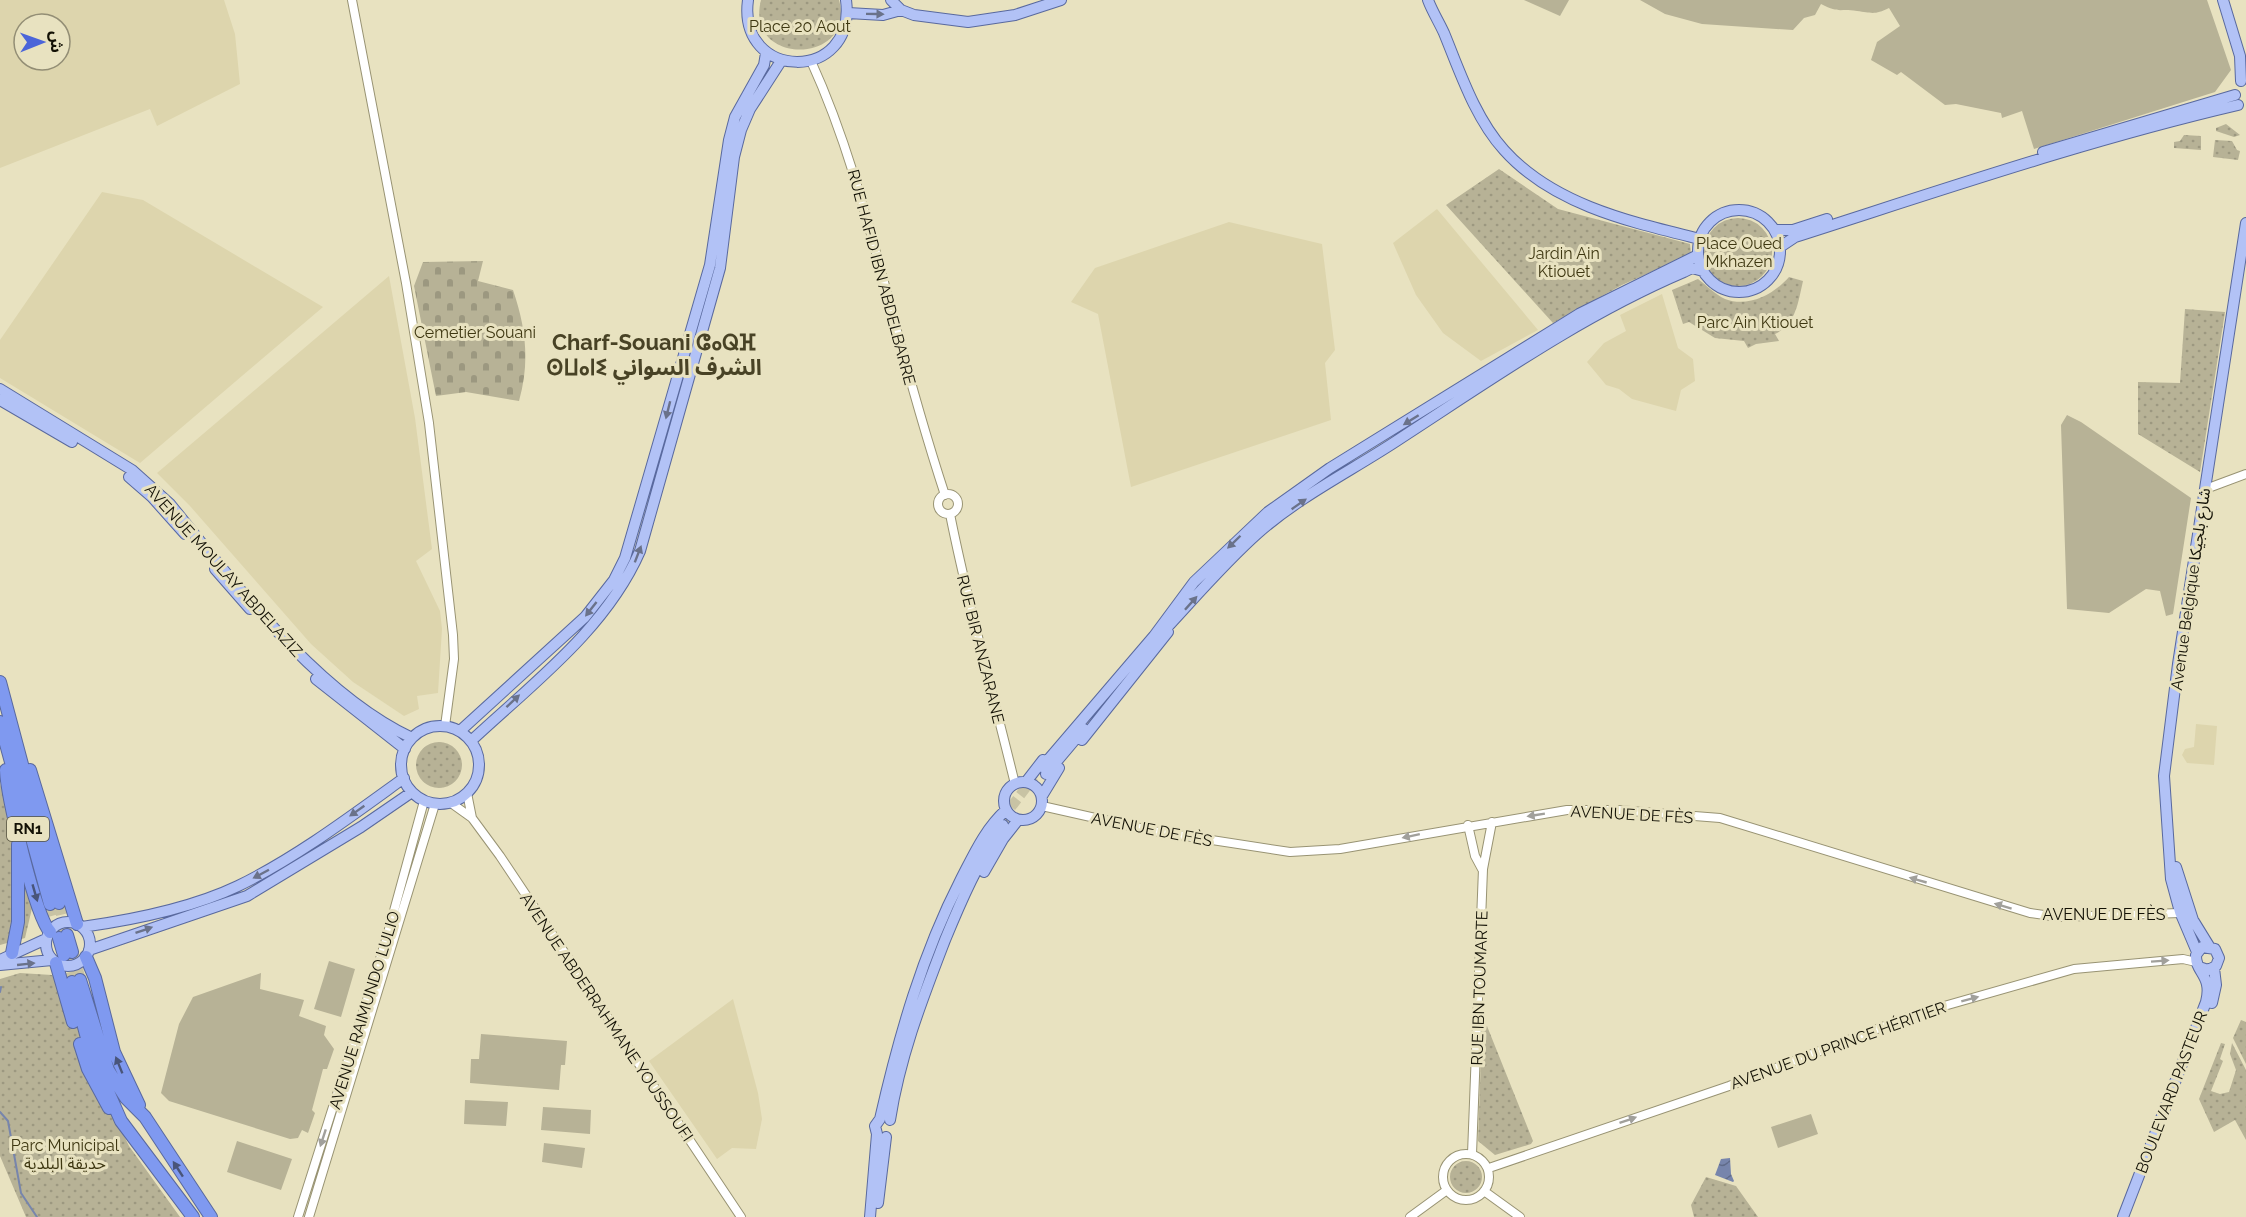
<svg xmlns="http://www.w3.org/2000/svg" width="2246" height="1217" viewBox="0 0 2246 1217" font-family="Raleway,'Noto Sans Arabic','Noto Sans Tifinagh',sans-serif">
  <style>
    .built { fill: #ddd5ad; fill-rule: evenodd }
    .grass { fill: url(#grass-dots) }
    .cemetery { fill: url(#cemetery-stones) }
    .garden { fill: #b7b296 }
    .water { fill: url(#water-waves) }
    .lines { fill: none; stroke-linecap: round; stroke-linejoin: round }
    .stream { stroke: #7785ac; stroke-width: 2 }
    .major-tunnel { stroke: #c8c3a4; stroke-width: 10; stroke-dasharray: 10 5; stroke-linecap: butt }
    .highway-tunnel { stroke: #c8c3a4; stroke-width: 12; stroke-dasharray: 12 6; stroke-linecap: butt }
    .minor-casing { stroke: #989373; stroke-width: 10 }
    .major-casing { stroke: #59699e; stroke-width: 12 }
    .highway-casing { stroke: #59699e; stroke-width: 14 }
    .minor { stroke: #fff; stroke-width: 8 }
    .major { stroke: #b2c2f6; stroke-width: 10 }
    .highway { stroke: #7f99f0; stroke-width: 12 }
    .oneway { fill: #6a728a }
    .oneway2 { fill: #a1a09b }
    .oneway3 { fill: #49557a }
    .labels { text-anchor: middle; stroke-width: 6; stroke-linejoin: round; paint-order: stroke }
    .shield { fill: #e8e2c0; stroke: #53503d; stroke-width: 1.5 }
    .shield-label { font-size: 15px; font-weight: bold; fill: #131105 }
    .park-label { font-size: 16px; fill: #3e3711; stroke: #e8e2c0 }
    .street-label { font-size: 16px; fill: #131105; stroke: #e8e2c0 }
    .district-label { font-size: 22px; font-weight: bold; fill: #484225; stroke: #e8e2c0 }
  </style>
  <defs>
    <pattern id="grass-dots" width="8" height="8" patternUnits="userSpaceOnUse" patternTransform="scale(1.5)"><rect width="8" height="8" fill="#b7b296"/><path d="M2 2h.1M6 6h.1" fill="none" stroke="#9c9880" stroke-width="1.8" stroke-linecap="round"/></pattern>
    <pattern id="cemetery-stones" width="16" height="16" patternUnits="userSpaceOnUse" patternTransform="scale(1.5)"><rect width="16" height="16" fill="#b7b296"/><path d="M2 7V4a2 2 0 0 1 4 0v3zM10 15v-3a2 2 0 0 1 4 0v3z" fill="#9c9880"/></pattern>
    <pattern id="water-waves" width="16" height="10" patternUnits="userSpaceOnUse" patternTransform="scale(1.5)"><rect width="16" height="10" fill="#7785ac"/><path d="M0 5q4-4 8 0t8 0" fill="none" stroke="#606b8a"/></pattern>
  </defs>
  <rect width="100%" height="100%" fill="#e8e2c0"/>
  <path class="built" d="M0 0H224L235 34 240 84 157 126 150 109 0 168ZM24 24H60V60H24Z
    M102 192 143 200 323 307 140 463 0 378V340Z
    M1437 209 1538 330 1481 361 1443 333 1416 295 1393 243Z
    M1229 222 1322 244 1335 350 1325 363 1331 420 1131 487 1098 314 1071 302 1095 268Z
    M389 276 415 418 432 549 416 561 440 611 442 629 438 693 417 696 419 709 404 716 353 682 311 644 190 506 157 473Z
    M1662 294 1678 348 1693 359 1695 381 1681 390 1676 411 1632 399 1619 389 1606 385 1587 362 1604 343 1626 331 1620 315Z
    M2196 724 2217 726 2214 765 2187 763 2182 755 2185 749 2194 747Z
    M733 999 758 1093 762 1119 756 1149 732 1148 717 1159 649 1061Z"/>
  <path class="grass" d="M761 0H839C857 65 744 67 761 0Z
    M2226 124 2240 135 2234 137 2216 131V128Z
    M2184 135 2201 136V150L2174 148V142L2180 141Z
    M2215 140 2232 141 2237 150 2240 151 2238 160 2213 157Z
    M1499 169 1558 209 1690 244 1691 254 1622 285 1553 323 1446 205Z
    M1704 252a34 34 0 1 1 68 0a34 34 0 1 1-68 0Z
    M1789 277 1803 281C1798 303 1796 324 1775 334L1779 341 1756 344 1748 348 1744 341 1715 338 1689 322 1683 324 1672 290 1698 279C1706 285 1716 295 1725 299 1749 308 1774 294 1789 277Z
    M2185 309 2225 312 2200 472 2138 434V382L2180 383Z
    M416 765a23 23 0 1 1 46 0a23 23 0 1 1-46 0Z
    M0 783 33 904 25 938 0 945Z
    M20 973 52 975 63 987 96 1078 129 1146 180 1217H26L0 1156V979Z
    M2241 1020 2246 1022V1064L2233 1038Z
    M1487 1026 1533 1141 1531 1144 1495 1155 1478 1141 1482 1029Z
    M2221 1043 2225 1044 2220 1059 2223 1061 2211 1091 2220 1094 2229 1092 2236 1070 2230 1054 2232 1043 2246 1070V1140L2235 1120 2214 1132 2199 1099Z
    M1450 1177a16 16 0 1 1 32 0a16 16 0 1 1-32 0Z
    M1706 1177 1736 1186 1758 1217H1694L1691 1205Z"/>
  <path class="cemetery" d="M483 261 478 281 513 290C526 328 530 362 519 401L466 392 436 396 414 286 423 262Z"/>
  <path class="garden" d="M1524 0H1569L1560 16Z
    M1640 0H2207L2231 70 2215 92 2034 149 2022 111 2002 118 2001 113 1956 104 1945 105 1901 72 1897 75 1871 60 1877 42 1900 26 1889 8C1875 15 1872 13 1857 11 1839 8 1840 14 1821 4L1815 15 1804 18 1793 30 1702 24 1665 14Z
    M2067 415 2081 422 2191 498 2173 614 2166 616 2160 591 2146 589 2109 613 2067 609 2061 425Z
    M329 961 355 969 341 1017 314 1009Z
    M261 973 260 989 304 1000 299 1016 326 1026 324 1035 334 1049 327 1069H323L312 1110 315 1113 308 1133 302 1130 298 1138 290 1139 169 1101 161 1093 179 1024 193 997Z
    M481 1034 567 1041 565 1065H561L559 1090 470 1083 471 1059H479Z
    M465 1100 508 1102 506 1126 464 1124Z
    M543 1107 591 1110 590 1134 541 1130Z
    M1811 1114 1818 1134 1778 1148 1771 1127Z
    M237 1141 292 1159 281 1190 227 1172Z
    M544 1143 585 1148 582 1168 542 1162Z"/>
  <path class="water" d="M1730 1158 1731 1174 1734 1181 1733 1182 1715 1175 1721 1159Z"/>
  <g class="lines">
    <path class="stream" d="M0 992 1 987
      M0 1112 8 1121 21 1193 37 1217"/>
    <path class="major-tunnel" d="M1002 819 1034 777"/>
    <path class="highway-tunnel" d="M59 903 67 935
      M50 904 59 938
      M72 952 80 980
      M64 955 72 982"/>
    <g class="minor-casing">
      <path id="minor" d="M352 0 406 283 429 423 453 635 454 659 445 726
        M811 61C848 142 869 226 892 312 908 373 925 434 945 495
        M2211 487 2246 474
        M938 504a10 10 0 1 1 20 0a10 10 0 1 1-20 0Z
        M950 514C968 605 993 694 1015 784
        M467 793 472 818
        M451 803 472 818 500 856 741 1217
        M1042 806 1153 831 1290 852 1340 849 1567 810H1618L1720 818 2030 913 2058 917 2180 913
        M1468 825 1475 856 1482 869
        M1443 1177a23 23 0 1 1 46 0a23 23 0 1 1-46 0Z
        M1472 1154 1483 869 1492 822
        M1489 1168 1729 1086 1916 1014 2074 969 2183 959 2196 962
        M1484 1191 1520 1217
        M298 1217 386 940 424 801
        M309 1217 435 804
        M1410 1217 1447 1190"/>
    </g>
    <g class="major-casing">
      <path id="major" d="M748 0C737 82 857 83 846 0
        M891 0 901 10 914 15 968 22 1015 15 1061 0
        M1428 0C1432 11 1439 22 1444 33 1460 72 1475 118 1504 150 1553 205 1631 222 1700 239
        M2223 0 2240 56 2241 81
        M848 13 883 15 901 10
        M2043 152 2235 95
        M1698 251a41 41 0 1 1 82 0a41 41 0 1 1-82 0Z
        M1776 230H1793L1827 219
        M1780 247 1795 237C1942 190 2088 140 2238 105
        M0 389 132 470 170 504C235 584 318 694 412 738
        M0 400 72 442
        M129 477 152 497 185 534
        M215 569 250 609
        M1160 635C1192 601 1223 564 1258 533 1300 496 1351 471 1398 440 1492 379 1581 316 1684 272L1692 268 1703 271
        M316 679 405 749
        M401 765a39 39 0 1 1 78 0a39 39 0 1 1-78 0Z
        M460 731 585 617 614 580 625 558 710 265 729 140 735 117 764 65 766 53
        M1082 740 1168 632
        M471 741C532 684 606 629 640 551L720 268 734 157 741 130 750 109 781 61
        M1042 767 1154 636 1194 582 1268 512 1330 468 1579 314 1698 255
        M1046 774 1084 729
        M1004 801a19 19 0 1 1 38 0a19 19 0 1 1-38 0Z
        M1026 782 1043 760
        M1042 796 1059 768
        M2176 867 2193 920 2209 946
        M984 872 1003 839 1018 820
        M46 944a22 22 0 1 1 44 0a22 22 0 1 1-44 0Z
        M82 927C132 920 192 908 238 886 297 857 350 817 404 778
        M89 950 247 896 361 827 412 792
        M2197 952 2180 912 2171 879 2164 776 2178 664 2246 223
        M0 960 46 939
        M0 965 52 960
        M2212 1003 2216 985 2214 968
        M890 1120C900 1056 922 1000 945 940 961 901 979 860 1003 825
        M878 1203 886 1137
        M870 1217 877 1134 875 1126 880 1119C899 1036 922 955 961 879 974 854 985 829 1006 810
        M2123 1217 2206 1002C2213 975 2195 973 2196 955L2202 947 2215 949 2219 958 2216 966 2208 970 2199 967"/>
    </g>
    <g class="highway-casing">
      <path id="highway" d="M0 682 59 903
        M0 722 50 904
        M6 770C7 796 35 915 50 932
        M30 770 77 924
        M67 935 72 952
        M59 938 64 955
        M12 953 18 922V844
        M86 957 95 978 114 1052 139 1105
        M56 963 73 1022
        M80 980 108 1070 126 1098 145 1117 211 1217
        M72 982 91 1053 121 1121 193 1217
        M80 1044 88 1069 109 1108"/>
    </g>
    <use href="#minor" class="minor"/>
    <use href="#major" class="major"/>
    <use href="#highway" class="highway"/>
  </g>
  <defs><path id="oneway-solid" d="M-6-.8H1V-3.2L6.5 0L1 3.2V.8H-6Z" transform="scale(1.5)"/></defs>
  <g class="oneway">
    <use href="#oneway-solid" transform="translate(875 14) rotate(1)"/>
    <use href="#oneway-solid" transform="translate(668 410) rotate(104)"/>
    <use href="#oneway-solid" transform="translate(1411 420) rotate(148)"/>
    <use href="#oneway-solid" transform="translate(1299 504) rotate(-35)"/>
    <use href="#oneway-solid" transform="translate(1234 542) rotate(136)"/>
    <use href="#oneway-solid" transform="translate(638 554) rotate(-69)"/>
    <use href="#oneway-solid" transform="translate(1191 603) rotate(-48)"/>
    <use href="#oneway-solid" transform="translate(591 609) rotate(128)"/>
    <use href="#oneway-solid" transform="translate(513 701) rotate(-43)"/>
    <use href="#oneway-solid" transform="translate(357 811) rotate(145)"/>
    <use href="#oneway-solid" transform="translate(261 874) rotate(152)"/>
    <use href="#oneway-solid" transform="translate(144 930) rotate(-19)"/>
    <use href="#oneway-solid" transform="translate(26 964) rotate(-6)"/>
  </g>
  <g class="oneway2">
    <use href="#oneway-solid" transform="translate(1536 815) rotate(171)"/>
    <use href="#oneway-solid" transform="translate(1411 836) rotate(168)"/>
    <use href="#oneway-solid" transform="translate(1918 880) rotate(-164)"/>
    <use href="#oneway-solid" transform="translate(2003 906) rotate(-163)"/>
    <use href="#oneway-solid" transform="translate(2160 961) rotate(-4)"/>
    <use href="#oneway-solid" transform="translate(1970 999) rotate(-15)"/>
    <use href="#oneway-solid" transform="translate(1628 1120) rotate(-19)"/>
    <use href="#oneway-solid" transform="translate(323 1138) rotate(108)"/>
  </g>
  <g class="oneway3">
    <use href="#oneway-solid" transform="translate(35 893) rotate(74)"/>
    <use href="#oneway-solid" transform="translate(119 1065) rotate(-112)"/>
    <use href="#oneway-solid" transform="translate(178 1169) rotate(-123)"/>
  </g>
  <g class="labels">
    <rect class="shield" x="7" y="817" width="42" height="24" rx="4.5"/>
    <g class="shield-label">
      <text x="28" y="834">RN1</text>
    </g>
    <g class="park-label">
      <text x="800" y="32">Place 20 Aout</text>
      <text x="1739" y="249">Place Oued<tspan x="1739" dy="18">Mkhazen</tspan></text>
      <text x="1564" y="259">Jardin Ain<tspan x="1564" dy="18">Ktiouet</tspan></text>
      <text x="1755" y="328">Parc Ain Ktiouet</text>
      <text x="475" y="338">Cemetier Souani</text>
      <text x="65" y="1151">Parc Municipal<tspan x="65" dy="18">حديقة البلدية</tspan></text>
    </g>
    <g class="street-label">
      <text transform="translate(882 277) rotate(75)" y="6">RUE HAFID IBN ABDELBARRE</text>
      <text transform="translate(224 570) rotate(48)" y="6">AVENUE MOULAY ABDELAZIZ</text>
      <text transform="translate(2190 589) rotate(-82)" y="6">Avenue Belgique شارع بلجيكا</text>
      <text transform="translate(981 649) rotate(76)" y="6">RUE BIR ANZARANE</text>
      <text transform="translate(1632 814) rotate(3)" y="6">AVENUE DE FÈS</text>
      <text transform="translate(1152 829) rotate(11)" y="6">AVENUE DE FÈS</text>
      <text x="2104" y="920">AVENUE DE FÈS</text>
      <text transform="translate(1479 988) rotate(-88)" y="6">RUE IBN TOUMARTE</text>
      <text transform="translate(364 1010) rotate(-73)" y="6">AVENUE RAIMUNDO LULIO</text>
      <text transform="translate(607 1017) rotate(56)" y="6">AVENUE ABDERRAHMANE YOUSSOUFI</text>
      <text transform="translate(1838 1045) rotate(-20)" y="6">AVENUE DU PRINCE HÉRITIER</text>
      <text transform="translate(2171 1092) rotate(-69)" y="6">BOULEVARD PASTEUR</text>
    </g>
    <g class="district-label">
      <text x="654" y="350">Charf-Souani ⵛⴰⵕⴼ<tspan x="654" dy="25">ⵙⵡⴰⵏⵉ الشرف السواني</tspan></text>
    </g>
  </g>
  <g transform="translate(42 42) rotate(89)"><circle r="28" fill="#e8e2c0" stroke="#938e75" stroke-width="1.5"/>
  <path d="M0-4.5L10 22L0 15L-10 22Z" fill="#4b65d9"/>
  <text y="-9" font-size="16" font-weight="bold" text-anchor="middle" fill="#131105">ش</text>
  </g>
</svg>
